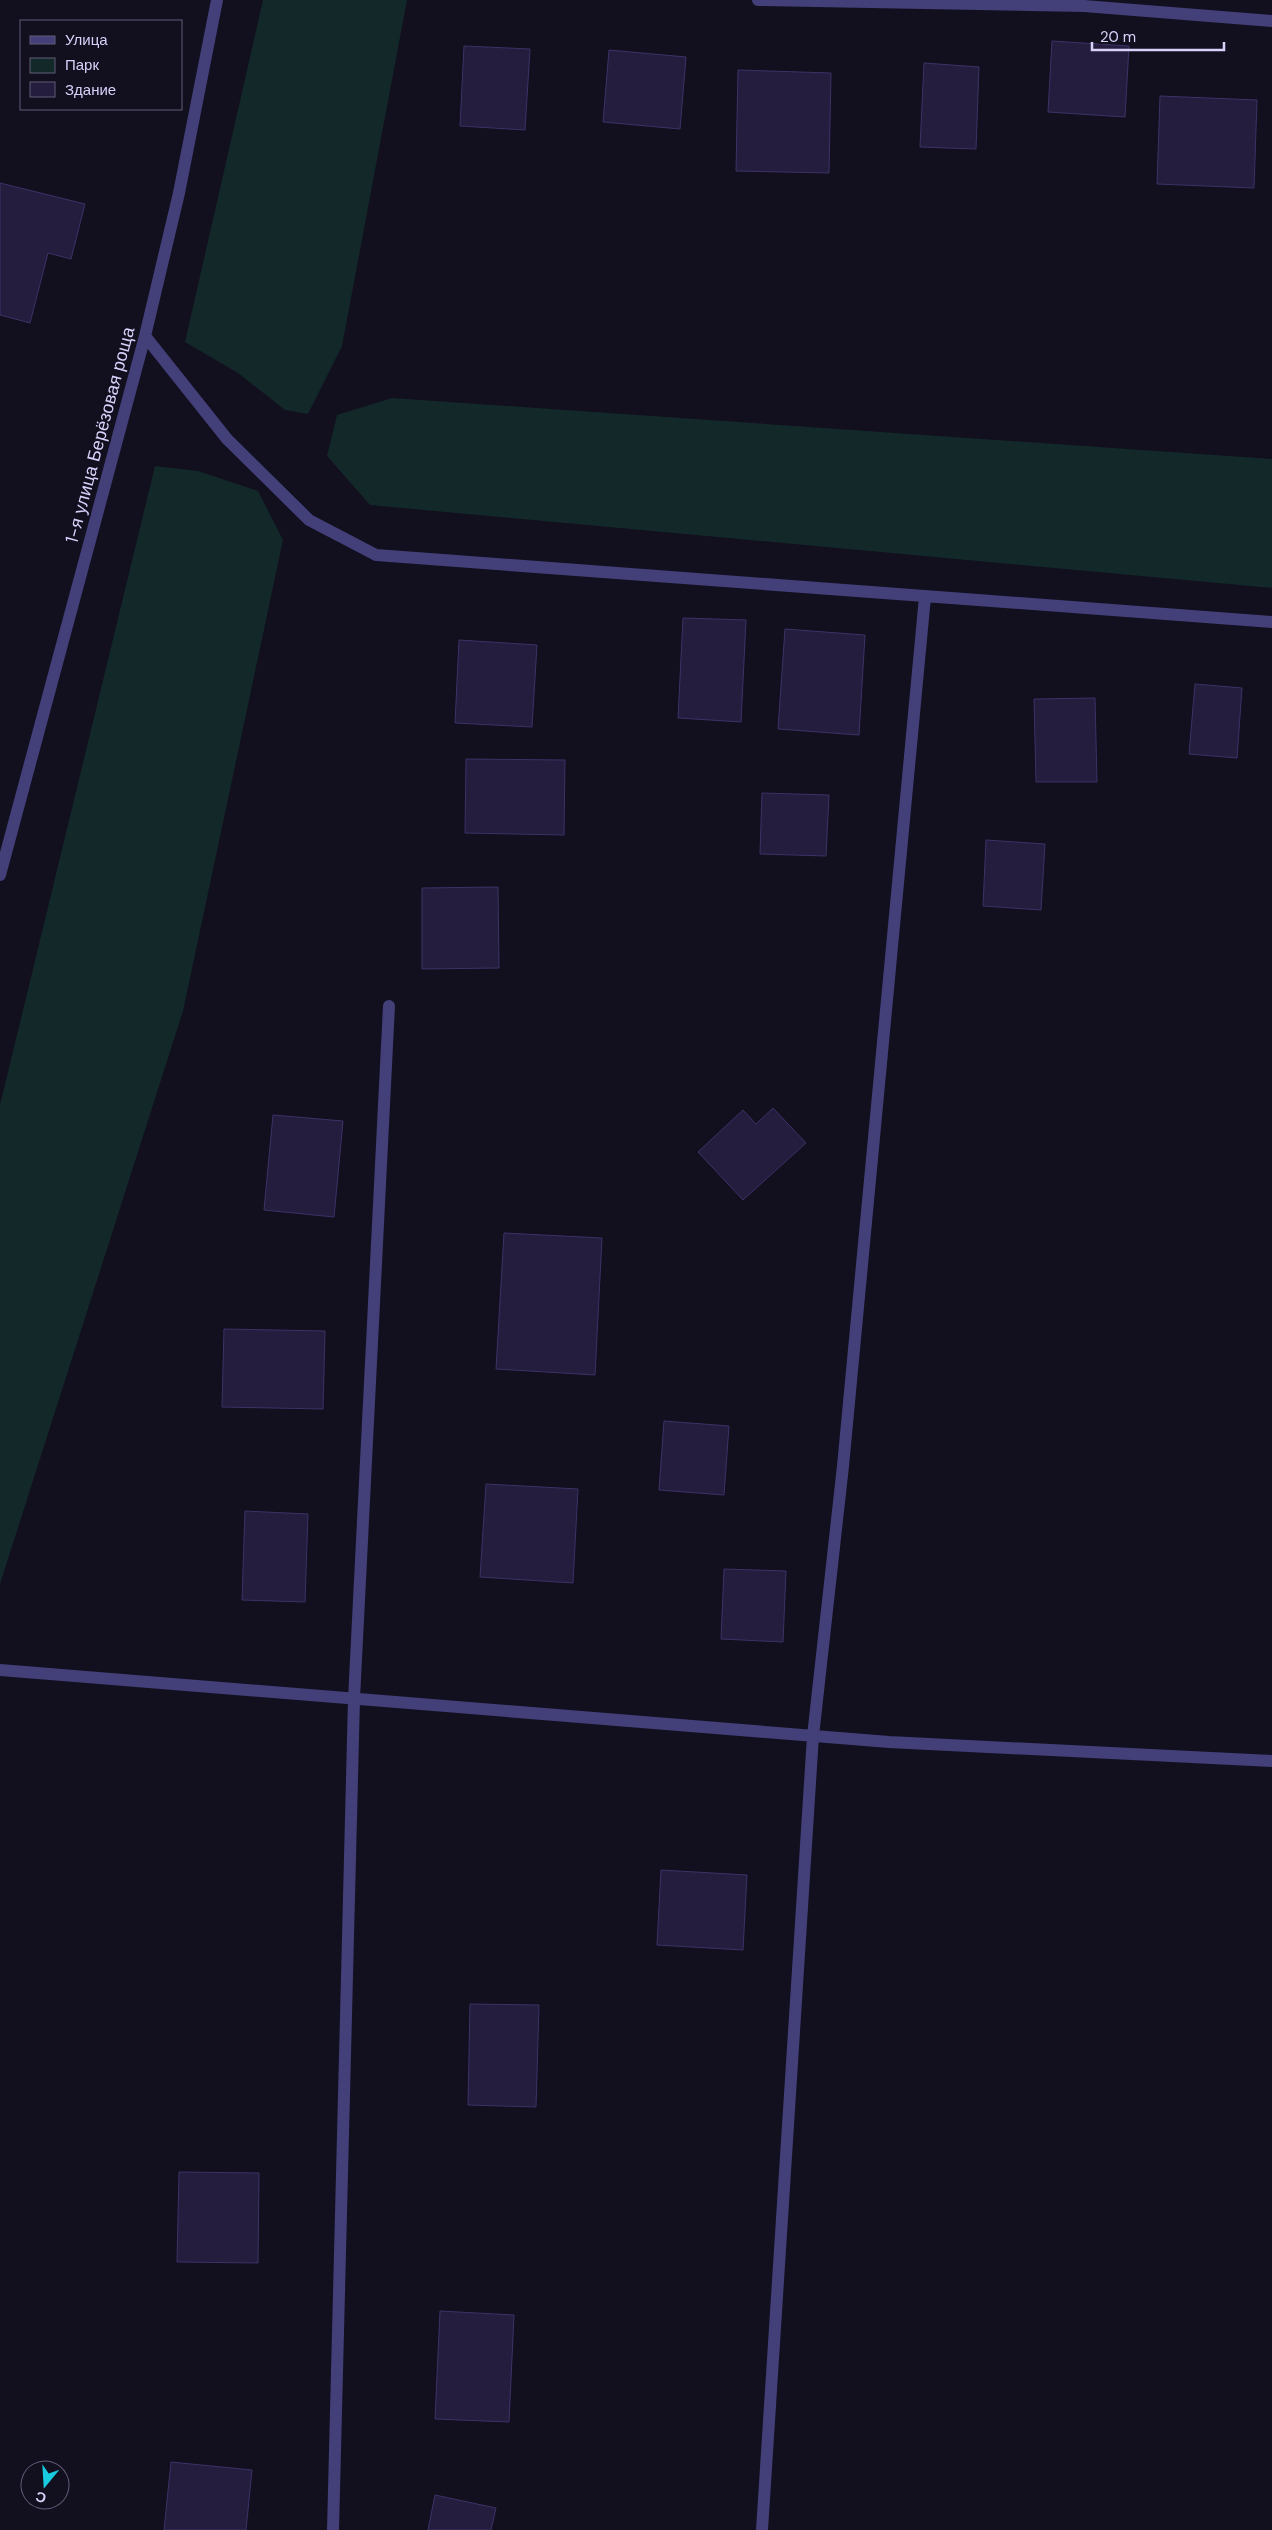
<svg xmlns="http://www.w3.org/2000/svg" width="1272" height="2530" viewBox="0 0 1272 2530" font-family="'DM Sans',sans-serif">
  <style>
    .green { fill: #132828 }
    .building { fill: #241d3e; stroke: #3d3267 }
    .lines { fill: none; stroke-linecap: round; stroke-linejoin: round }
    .minor { stroke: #423f79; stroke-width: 12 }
    .labels { text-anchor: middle; stroke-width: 4; stroke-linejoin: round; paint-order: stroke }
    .street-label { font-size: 18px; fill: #d7d2fa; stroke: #120f1f }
  </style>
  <rect width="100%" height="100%" fill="#120f1f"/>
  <path class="green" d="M263 0H407L342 346 308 414 285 410 238 373 185 342Z
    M392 398 1272 459V588L370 505 327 456 337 415Z
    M155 466 198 471 258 491 283 540 183 1011 0 1584V1105Z"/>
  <path class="building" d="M1052 41 1129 46 1125 117 1048 112Z
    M464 46 530 49 525 130 460 126Z
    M609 50 686 57 680 129 603 122Z
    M924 63 979 67 976 149 920 147Z
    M738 70 831 73 829 173 736 171Z
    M1160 96 1257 100 1254 188 1157 184Z
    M0 183 85 204 71 259 48 253 30 323 0 315Z
    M683 618 746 620 741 722 678 718Z
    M785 629 865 635 859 735 778 729Z
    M459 640 537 645 532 727 455 723Z
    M1195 684 1242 688 1237 758 1189 754Z
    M1095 698 1097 782H1036L1034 699Z
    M466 759 565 760 564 835 465 833Z
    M762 793 829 795 826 856 760 854Z
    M986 840 1045 844 1041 910 983 906Z
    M498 887 499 968 422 969V888Z
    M773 1108 806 1143 743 1200 698 1152 743 1110 756 1124Z
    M273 1115 343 1121 334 1217 264 1210Z
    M504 1233 602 1238 595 1375 496 1369Z
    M224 1329 325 1331 323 1409 222 1407Z
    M664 1421 729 1426 724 1495 659 1490Z
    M486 1484 578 1489 573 1583 480 1577Z
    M245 1511 308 1514 305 1602 242 1600Z
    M724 1569 786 1571 783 1642 721 1639Z
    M661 1870 747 1875 743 1950 657 1945Z
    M470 2004 539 2005 536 2107 468 2105Z
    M179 2172 259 2173 258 2263 177 2262Z
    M440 2311 514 2315 509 2422 435 2419Z
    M171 2462 252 2470 246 2530H164Z
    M435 2495 496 2508 491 2530H428Z"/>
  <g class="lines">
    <path class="minor" d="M758 0 1084 6 1272 21
      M145 336 227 439 309 520 376 555 1272 622
      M0 875 145 336 179 193 217 0
      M0 1670 889 1742 1272 1761
      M333 2530 354 1699 389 1006
      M762 2530 813 1736 843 1466 925 597"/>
  </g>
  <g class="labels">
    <g class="street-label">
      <text transform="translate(100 435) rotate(-75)" y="6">1-я улица Берёзовая роща</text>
    </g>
  </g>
  <rect x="20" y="20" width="162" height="90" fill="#120f1f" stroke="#615d77"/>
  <rect x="30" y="36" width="25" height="8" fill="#423f79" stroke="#615d77"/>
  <text x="65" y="45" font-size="15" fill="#d7d2fa">Улица</text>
  <rect x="30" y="58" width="25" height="15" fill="#132828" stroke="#615d77"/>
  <text x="65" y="70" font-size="15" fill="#d7d2fa">Парк</text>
  <rect x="30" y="82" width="25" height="15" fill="#241d3e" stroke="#615d77"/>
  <text x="65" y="95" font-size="15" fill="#d7d2fa">Здание</text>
  <g transform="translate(45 2485) rotate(198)"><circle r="24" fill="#120f1f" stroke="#615d77"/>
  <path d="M0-4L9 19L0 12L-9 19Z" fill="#19cbdf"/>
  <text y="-8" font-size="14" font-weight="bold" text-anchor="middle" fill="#d7d2fa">С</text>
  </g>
  <path d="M1092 42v8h132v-8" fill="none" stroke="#d7d2fa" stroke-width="2.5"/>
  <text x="1100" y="42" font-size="15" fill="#d7d2fa" stroke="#120f1f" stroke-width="4" paint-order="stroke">20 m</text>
</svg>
